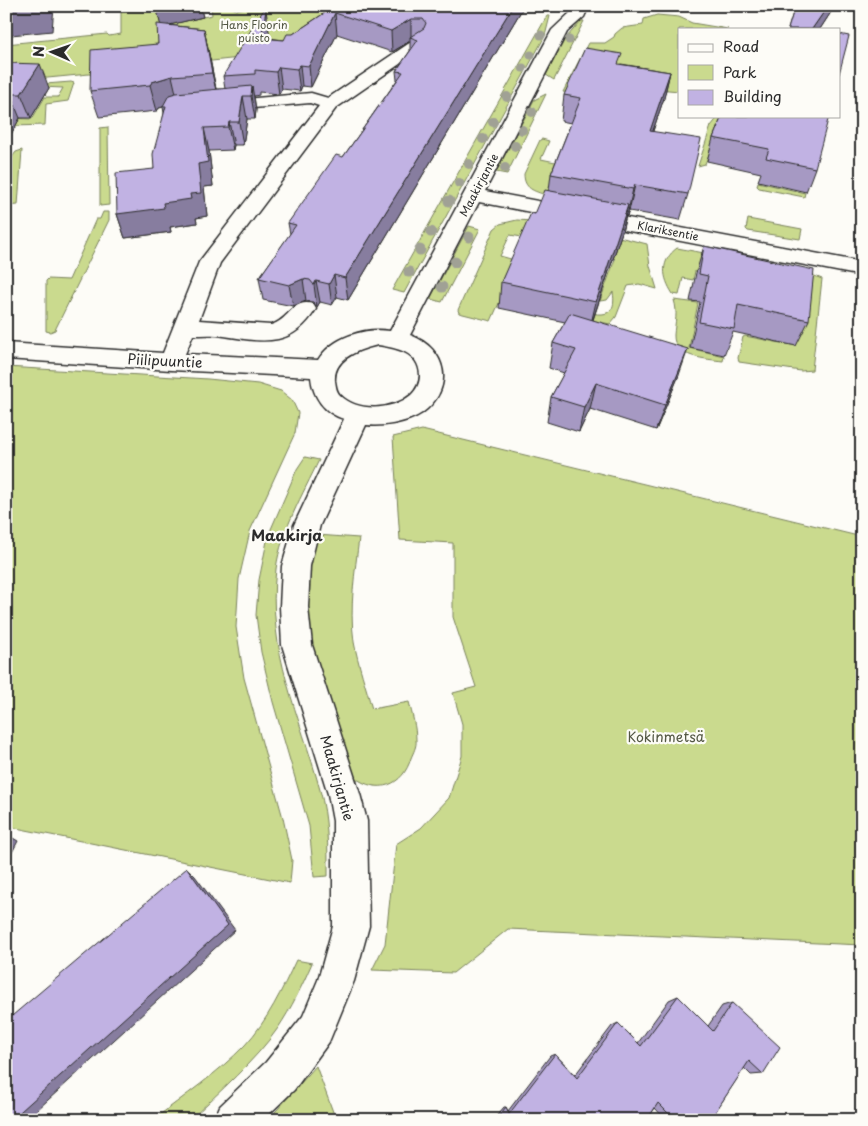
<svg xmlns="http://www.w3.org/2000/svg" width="868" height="1126" viewBox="0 0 868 1126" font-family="'Playpen Sans',sans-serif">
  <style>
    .green { fill: #cada8e; stroke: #7a825c }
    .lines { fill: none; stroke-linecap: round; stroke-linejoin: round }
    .minor-casing { stroke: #2b2b2b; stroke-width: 3 }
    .minor { fill: #fdfcf7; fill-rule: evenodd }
    .tree { fill: #a0a195 }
    .wall { fill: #a699c3; stroke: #2b2b2b }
    .shaded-wall { fill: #877d9f; stroke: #2b2b2b }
    .building { fill: #c1b2e3; stroke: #2b2b2b }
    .labels { text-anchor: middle; stroke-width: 4.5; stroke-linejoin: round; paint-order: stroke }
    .far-park-label { font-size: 11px; fill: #535744; stroke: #fdfcf7 }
    .far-street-label { font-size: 11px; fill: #2b2b2b; stroke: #fdfcf7 }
    .street-label { font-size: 14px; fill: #2b2b2b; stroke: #fdfcf7 }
    .park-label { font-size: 14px; fill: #535744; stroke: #fdfcf7 }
    .neighbourhood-label { font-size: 15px; font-weight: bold; fill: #2b2b2b; stroke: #fdfcf7 }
  </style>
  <rect width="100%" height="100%" fill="#fdfcf7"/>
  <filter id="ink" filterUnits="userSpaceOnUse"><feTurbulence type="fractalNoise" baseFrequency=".02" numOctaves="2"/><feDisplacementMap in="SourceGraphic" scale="10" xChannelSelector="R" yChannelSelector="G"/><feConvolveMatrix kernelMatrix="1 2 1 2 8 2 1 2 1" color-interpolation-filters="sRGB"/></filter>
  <g filter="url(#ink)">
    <path class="green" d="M121 6H160L162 26 212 15 211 6H230L236 10 251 6H362L296 52 109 72 95 75 89 74 6 82V44L107 34 109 36 121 34Z
      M657 15 679 17 692 23 728 29H679V91L658 89 571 93 563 92 588 43H605L614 37 615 34 622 28 643 25 644 19Z
      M547 16H550L545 36 404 293 392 290Z
      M581 21H584L554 80 546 75 565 39Z
      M71 82 74 83 68 101 46 104 45 125 14 126 8 118 32 119 45 97H58L63 88 20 86Z
      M546 94 507 174 496 172 534 100Z
      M719 116H730L719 129 705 164 698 166 711 126Z
      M108 127 109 205 100 206V128Z
      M542 139 549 141 541 159 560 163 546 195C534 191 524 189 524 174L540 140Z
      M22 150 18 205 6 206V165L16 152Z
      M758 182 805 193 804 197 759 188 757 186Z
      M103 212H109V220L55 330 50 332 46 331V281L48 279 69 280 96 219H100Z
      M748 219 802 229 800 239 748 231 746 229Z
      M517 220 532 221 558 243 510 235 500 256 518 261 491 321 459 313 458 310 494 229 500 224Z
      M469 226 480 229 442 302 430 299Z
      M619 237 647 244 650 266 657 289 639 284 628 286 616 317 610 324 590 320 591 313C610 317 616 310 613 292L607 300 600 301 615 259 613 257Z
      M677 248 715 255 738 280 695 271 693 280 683 278 679 295 673 294C662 277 660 261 677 248Z
      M812 275 822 279 812 370 801 371 739 362 738 358 743 337 745 336 796 346 803 296Z
      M674 300 698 303 689 348 724 356 723 361C707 359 673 358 674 335 675 322 678 313 674 300Z
      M6 367 208 379 258 384 281 391 292 400 298 413 295 433 250 531 239 579 236 627 244 678 283 818 292 860 290 883 6 826Z
      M422 430 862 537V945L508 929 453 973 372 970 385 944 396 844 421 828 449 798 462 756V724L453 693 476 687 453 617V543L400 540 393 437Z
      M305 457 319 460C303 494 281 531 276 569 266 650 300 715 320 790 328 818 328 848 328 876L314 877 309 826 273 702 261 652 256 615 259 580 268 536 297 469Z
      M317 535 359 538C355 572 349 607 354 642 358 664 366 687 372 709L409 702C412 714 416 727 416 740 417 746 413 753 411 758 403 786 378 795 354 777L311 641 307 584Z
      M296 960 312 963C302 986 292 1007 278 1028 256 1060 218 1093 190 1120H153C184 1096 218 1073 245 1045 268 1020 282 990 296 960Z
      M316 1066 336 1120H268Z"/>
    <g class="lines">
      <g class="minor-casing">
        <path id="minor" d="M573 6H589L584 17 567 32 485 191 862 262V276L479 202 410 335C448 349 455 389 422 413 407 423 383 427 366 425L320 525 310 566 308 607 312 645 360 794 367 821 369 926 354 981 329 1042 294 1090 263 1120H214L220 1106 266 1062 303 1016 318 980 333 926V821L328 794 282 645 280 607 282 566 294 525 344 419C324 413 313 397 311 377L171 370 6 359V343L163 353 199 262 319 106 310 103 218 111 212 110 209 106 212 102 311 93 328 98 411 42H423L425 45 423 48 336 108 220 263 199 320 271 325C290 320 292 298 313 304L316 309C292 348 264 342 224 336 214 334 203 335 193 335L185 354 318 360C332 337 365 327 390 331L552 30 571 12ZM378 345C397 348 419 352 420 375 420 383 417 389 411 395 393 410 358 413 340 395 336 391 336 386 335 381 333 358 360 349 378 345Z"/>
      </g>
      <use href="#minor" class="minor"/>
    </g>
    <g class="tree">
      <circle cx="541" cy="35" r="4.5"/>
      <circle cx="569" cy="40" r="4.5"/>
      <circle cx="531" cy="55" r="4.5"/>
      <circle cx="523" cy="68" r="4.5"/>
      <circle cx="507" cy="97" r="5"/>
      <circle cx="532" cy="112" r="5"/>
      <circle cx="493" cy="122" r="5"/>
      <circle cx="522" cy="130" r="5"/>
      <circle cx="483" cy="139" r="5"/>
      <circle cx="515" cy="146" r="5"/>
      <circle cx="469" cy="164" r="5"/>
      <circle cx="505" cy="168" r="5"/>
      <circle cx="459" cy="183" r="5"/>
      <circle cx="449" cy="201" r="5.5"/>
      <circle cx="431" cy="232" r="5.5"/>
      <circle cx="469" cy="237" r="5.5"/>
      <circle cx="420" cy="250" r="5.5"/>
      <circle cx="455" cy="262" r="5.5"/>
      <circle cx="409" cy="272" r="5.5"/>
      <circle cx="442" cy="287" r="5.5"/>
    </g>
    <path class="wall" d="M156 6H200L203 17 168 25 204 29 216 89H225L223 76 269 31 268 38 284 40 335 6H524L348 300 337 297 332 305 320 302 317 307 313 302 306 301 293 306 263 300 259 278 290 234 288 223 343 157 397 80 396 71 410 51V41L392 52 337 34 311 87 302 86 300 91 282 89 279 94 259 92V95L254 96 256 110 255 119H247L243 145H234L233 150 209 151 213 186 204 187 207 216 196 218 197 223 170 227 171 232 125 238 117 214 154 169 164 113 163 107 159 108 157 111 99 117 90 91 158 44 161 25Z
      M779 6H835L820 29H788L793 13 778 9Z
      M6 63 49 88 31 118H20L6 143Z
      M621 64 670 72 664 98 653 131 688 194 680 220 629 211 627 216H626L622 232 593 320 679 375 656 430 590 409 579 432 547 422 551 397 564 373 549 368 553 343 565 322 499 308 501 282 535 214 549 190 551 174 571 123 561 121 564 95Z
      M722 116 815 168 806 192 758 181 761 173 707 161 713 138Z
      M704 246 809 320 796 346 733 332 724 355 690 348 700 302 690 301 696 273Z
      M678 996 708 1026 722 1006 732 1003 763 1074 751 1075 744 1068 714 1114 720 1120H666L655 1108 647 1120H493L504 1107H506L508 1111 550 1056 555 1054 575 1075 612 1026 618 1023 638 1043 669 1000Z"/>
    <path class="shaded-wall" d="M6 6H54L52 31 11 35 6 23Z
      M156 6H200L203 17 161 27Z
      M513 6H524L348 300 345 278Z
      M828 6H835L820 29H812Z
      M266 10 269 31 264 59 261 38Z
      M335 13 337 34 311 87 309 66Z
      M411 19V38L410 37V41L392 52 391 31Z
      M204 29 218 99 212 73Z
      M40 64 49 88 31 118 21 94Z
      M300 65 302 86 300 91 297 69Z
      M279 67 282 89 279 94 276 72Z
      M670 72 664 98 644 157 650 131Z
      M172 76 178 102 163 106V107L159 108 157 111 150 85 152 82Z
      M252 86 256 110 255 119 251 96Z
      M10 94 20 118 6 143V100Z
      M243 96 247 119 243 145 239 122Z
      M229 122 234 145 233 150 228 127Z
      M204 128 209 151 213 186 204 187 207 216 196 218 197 223 170 227 171 232 125 238 117 214 163 203 190 194 198 164Z
      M635 185 629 211 627 216 633 189Z
      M628 205 622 232 590 328 596 302Z
      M334 275 337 297 332 305 329 284Z
      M303 279 306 301 293 306 289 285Z
      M316 281 320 302 317 307 314 285Z
      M688 349 679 375 656 430 665 405Z
      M596 383 590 409 579 432 584 407Z
      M6 834 18 841 6 864Z
      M187 868 195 876 235 930 26 1120H11Z"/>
    <path class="building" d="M6 6H38L6 9Z
      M335 6H513L345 278 334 275 329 284 316 281 314 285 310 280 303 279 289 285 259 278 296 225 288 223 336 155 343 157 403 72 396 71 418 40 410 37 424 28 426 23 423 19H411L391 31 335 13 309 66 300 65 297 69 279 67 276 72 255 70V74L223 76 264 9 266 10 261 38 284 40 287 34H293Z
      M795 6H828L812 29H788Z
      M157 24 204 29 212 73 172 76 152 82 150 85 90 91 91 50 158 44Z
      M839 34 849 36 839 74Z
      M585 48 622 54 618 64 670 72 650 131 701 139 688 194 635 185 633 189 551 174 581 98 564 95Z
      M6 63 40 64 21 94H10L6 100Z
      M252 86 251 96H243L239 122H229L228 127 204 128 208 162 198 164 201 193 190 194 191 199 163 203 164 208 117 214 116 173 154 169 153 154 166 106H163L169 95 176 93Z
      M722 116H829L815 168 766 158 769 149 713 138Z
      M545 190 628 205 596 302 501 282 531 213 535 214Z
      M704 246 814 270 809 320 738 305 734 329 699 322 708 276 699 274Z
      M570 313 688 349 665 405 596 383 584 407 551 397 576 350 553 343Z
      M187 868 228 925 11 1120H6V1021Z
      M678 996 713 1031 732 1003 780 1047 763 1074 749 1061 714 1114 720 1120H675L658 1103 647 1120H496L506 1107 509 1114 555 1054 577 1078 618 1023 641 1046Z"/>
  </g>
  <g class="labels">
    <g class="far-park-label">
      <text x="254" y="29">Hans Floorin<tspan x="254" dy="13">puisto</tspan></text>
    </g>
    <g class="far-street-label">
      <text transform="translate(479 185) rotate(-62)" y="4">Maakirjantie</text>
      <text transform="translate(668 231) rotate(11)" y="4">Klariksentie</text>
    </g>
    <g class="street-label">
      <text transform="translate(165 361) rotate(3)" y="5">Piilipuuntie</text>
      <text transform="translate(337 778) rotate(74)" y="5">Maakirjantie</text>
    </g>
    <g class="park-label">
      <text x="666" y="742">Kokinmetsä</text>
    </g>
    <g class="neighbourhood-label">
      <text x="287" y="541">Maakirja</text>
    </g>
  </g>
  <rect width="868" height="1126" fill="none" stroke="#fdfcf7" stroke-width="25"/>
  <rect x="12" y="12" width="843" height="1101" fill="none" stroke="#2b2b2b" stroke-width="2" filter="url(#ink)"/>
  <rect x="678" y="28" width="162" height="90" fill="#fdfcf7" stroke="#a9a8a5"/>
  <rect x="688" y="44" width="25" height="8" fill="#fdfcf7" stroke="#a9a8a5"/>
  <text x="723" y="52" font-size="15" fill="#2b2b2b">Road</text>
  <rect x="688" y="65" width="25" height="15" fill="#cada8e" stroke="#a9a8a5"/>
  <text x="723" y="78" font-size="15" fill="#2b2b2b">Park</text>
  <rect x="688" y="90" width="25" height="15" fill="#c1b2e3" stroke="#a9a8a5"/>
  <text x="723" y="102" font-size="15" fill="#2b2b2b">Building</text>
  <g transform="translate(52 52) rotate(272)" stroke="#fdfcf7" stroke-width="4" paint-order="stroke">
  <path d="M0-4L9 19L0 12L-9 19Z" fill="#2b2b2b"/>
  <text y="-8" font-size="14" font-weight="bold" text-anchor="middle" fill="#2b2b2b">N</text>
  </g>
</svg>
